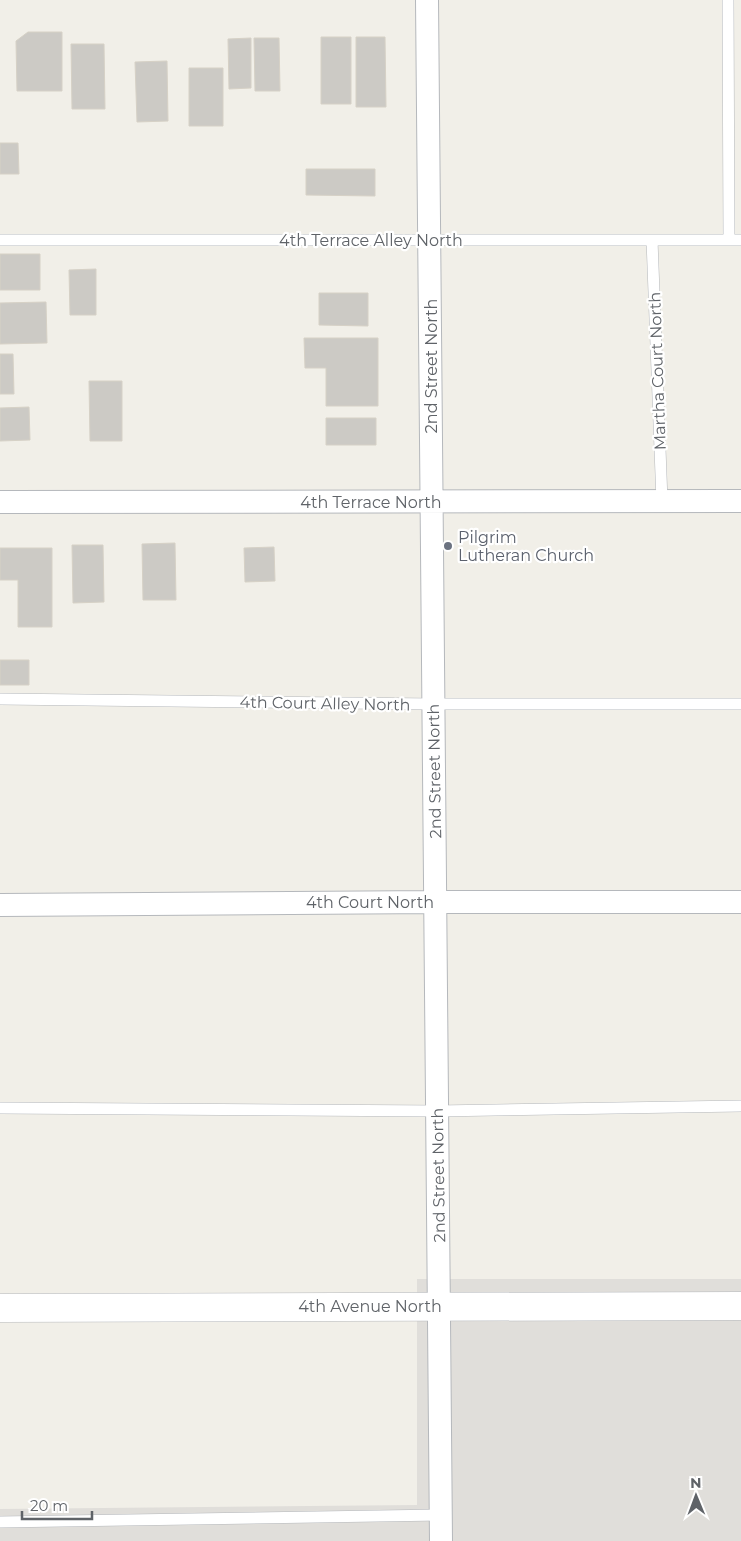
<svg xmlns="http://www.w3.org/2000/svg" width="741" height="1541" viewBox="0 0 741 1541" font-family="Montserrat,sans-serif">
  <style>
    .industrial { fill: #e0deda }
    .building { fill: #cccac5; stroke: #d6d1c6 }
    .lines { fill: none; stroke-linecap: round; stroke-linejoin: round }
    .service-casing { stroke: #b5b8bc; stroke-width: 12 }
    .minor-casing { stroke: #b5b8bc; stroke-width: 24 }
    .tertiary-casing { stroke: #b5b8bc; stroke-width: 29 }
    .service { stroke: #fff; stroke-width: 11 }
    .minor { stroke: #fff; stroke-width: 22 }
    .tertiary { stroke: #fff; stroke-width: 28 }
    .worship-dot { fill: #6b7280; stroke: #fff; stroke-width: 2 }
    .labels { text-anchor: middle; stroke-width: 4.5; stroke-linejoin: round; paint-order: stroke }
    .street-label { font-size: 16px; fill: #5f6368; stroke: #fff }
    .worship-label { font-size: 16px; fill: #5b616d; stroke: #fff; text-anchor: start }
  </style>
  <rect width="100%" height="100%" fill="#f1efe8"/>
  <path class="industrial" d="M417 1279H741V1541H0V1509L417 1505Z"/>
  <path class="building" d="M28 32H62V91H17L16 41Z
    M321 37H351V104H321Z
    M356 37H385L386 107H356Z
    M251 38V88L229 89 228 39Z
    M254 38H279L280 91H255Z
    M71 44H104L105 109H72Z
    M167 61 168 121 137 122 135 62Z
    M189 68H223V126H189Z
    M0 143H18L19 174H0Z
    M306 169H375V196L306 195Z
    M0 254H40V290H0Z
    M96 269V315H70L69 270Z
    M319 293H368V326L319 325Z
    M46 302 47 343 0 344V303Z
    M304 338H378V406H326V368H305Z
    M0 354H13L14 394H0Z
    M89 381H122V441H90Z
    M29 407 30 440 0 441V408Z
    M326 418H376V445H326Z
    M175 543 176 600H143L142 544Z
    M72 545H103L104 602 73 603Z
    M274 547 275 581 245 582 244 548Z
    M0 548H52V627H18V580H0Z
    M0 660H29V685H0Z"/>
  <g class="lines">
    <g class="service-casing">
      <path id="service" d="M728 0 729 240
        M0 240H741
        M652 240 662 501
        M0 699 434 704H741
        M0 1108 438 1111 741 1106
        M0 1522 441 1515"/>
    </g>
    <g class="minor-casing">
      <path id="minor" d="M427 0 441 1541
        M0 502 741 501
        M0 905 436 902H741"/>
    </g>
    <g class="tertiary-casing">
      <path id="tertiary" d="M0 1308 741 1306"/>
    </g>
    <use href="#service" class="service"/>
    <use href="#minor" class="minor"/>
    <use href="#tertiary" class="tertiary"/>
  </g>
  <circle class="worship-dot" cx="448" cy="546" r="5"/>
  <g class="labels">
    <g class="street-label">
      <text x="371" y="246">4th Terrace Alley North</text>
      <text transform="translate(431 366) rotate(-90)" y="6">2nd Street North</text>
      <text transform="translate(657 371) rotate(-92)" y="6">Martha Court North</text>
      <text x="371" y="508">4th Terrace North</text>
      <text transform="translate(325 703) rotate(1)" y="6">4th Court Alley North</text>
      <text transform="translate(434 771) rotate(-91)" y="6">2nd Street North</text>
      <text x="370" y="908">4th Court North</text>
      <text transform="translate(438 1175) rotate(-91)" y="6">2nd Street North</text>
      <text x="370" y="1312">4th Avenue North</text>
    </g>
    <g class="worship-label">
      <text x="458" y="543">Pilgrim<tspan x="458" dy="18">Lutheran Church</tspan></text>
    </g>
  </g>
  <g transform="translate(696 1496) rotate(359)" stroke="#ffffff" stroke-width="4" paint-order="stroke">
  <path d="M0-4L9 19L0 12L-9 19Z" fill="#5f6368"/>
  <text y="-8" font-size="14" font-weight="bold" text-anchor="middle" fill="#5f6368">N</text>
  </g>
  <path d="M22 1511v8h70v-8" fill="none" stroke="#5f6368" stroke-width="2.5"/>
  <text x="30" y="1511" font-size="15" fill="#5f6368" stroke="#ffffff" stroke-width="4" paint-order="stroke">20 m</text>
</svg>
